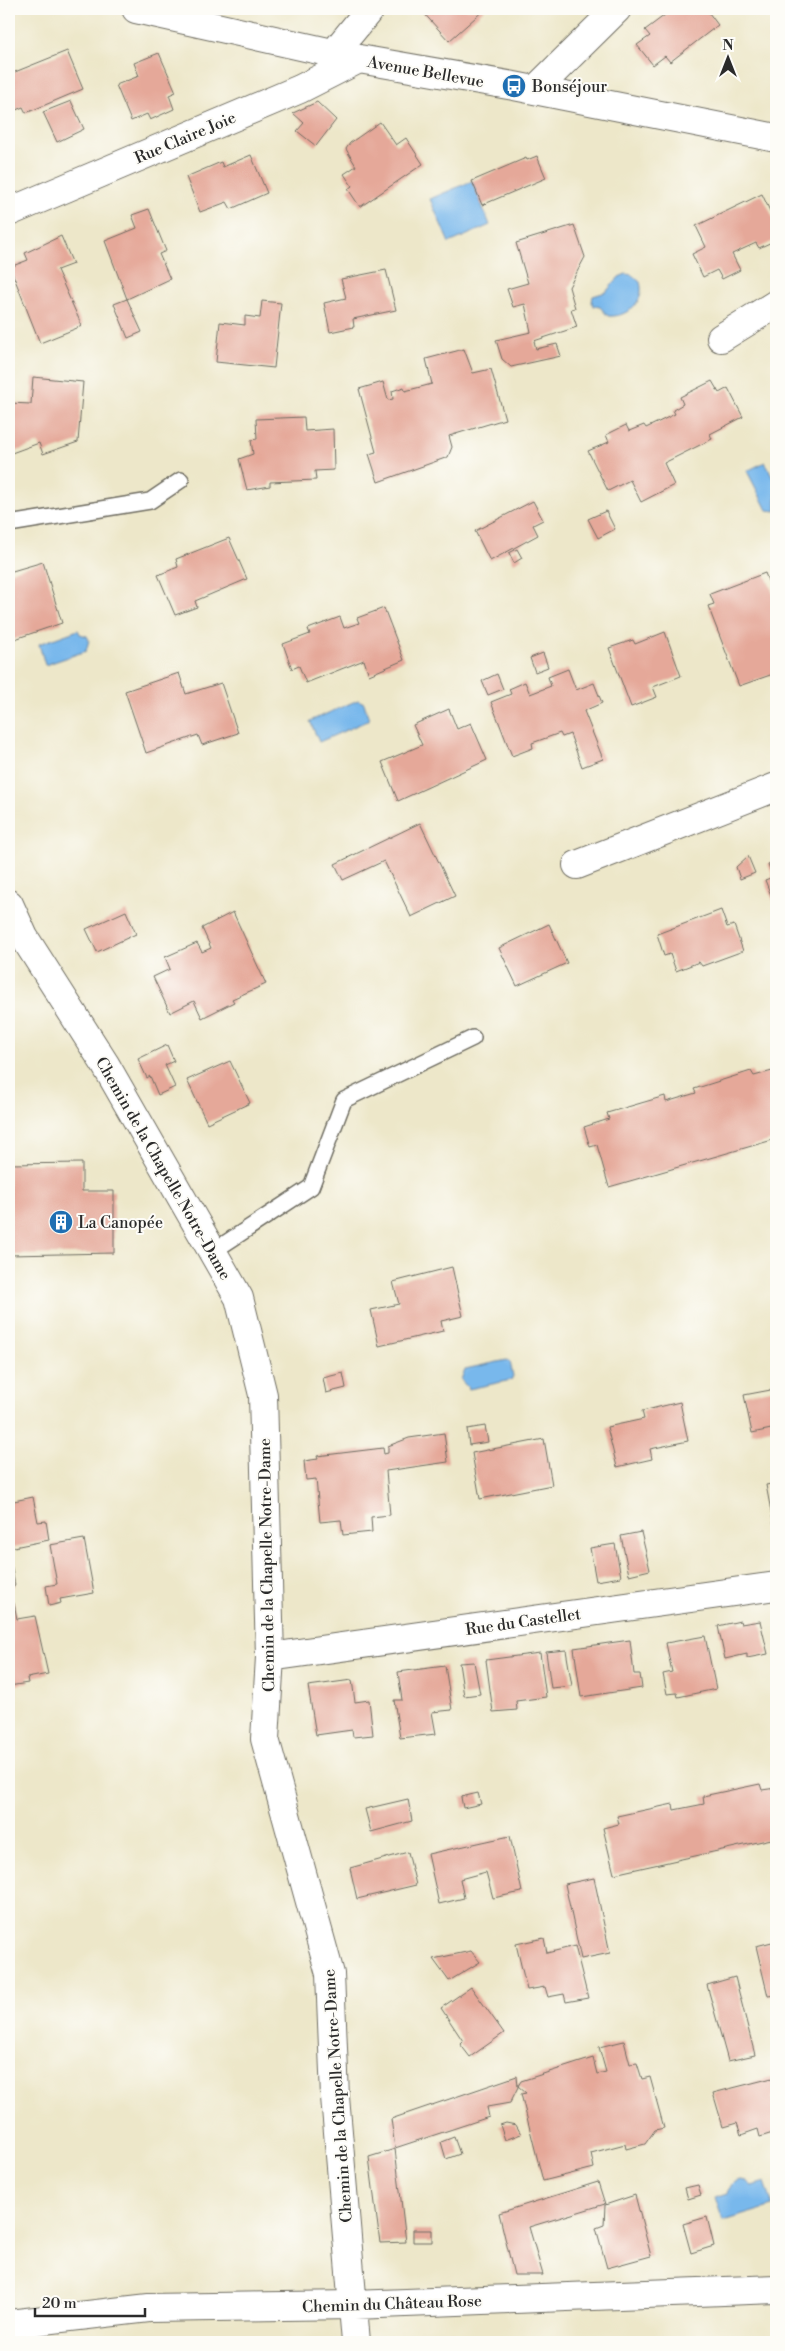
<svg xmlns="http://www.w3.org/2000/svg" width="785" height="2351" viewBox="0 0 785 2351" font-family="'Libre Bodoni',serif">
  <style>
    .water { fill: #78b8ec; stroke: #52728c }
    .building { fill: #e5a899 }
    .lines { fill: none; stroke-linecap: round; stroke-linejoin: round }
    .lane-casing { stroke: #6f6d62; stroke-width: 18 }
    .street-casing { stroke: #6f6d62; stroke-width: 30 }
    .lane { stroke: #fff; stroke-width: 15 }
    .street { stroke: #fff; stroke-width: 28 }
    .labels { text-anchor: middle; stroke-width: 4; stroke-linejoin: round; paint-order: stroke }
    .street-label { font-size: 16px; fill: #2b2b2b; stroke: #fdfcf7 }
    .poi-label { font-size: 16px; fill: #2b2b2b; stroke: #fdfcf7; text-anchor: start }
  </style>
  <rect width="100%" height="100%" fill="#fdfcf7"/>
  <filter id="ink" filterUnits="userSpaceOnUse"><feTurbulence type="fractalNoise" baseFrequency=".02" numOctaves="2"/><feDisplacementMap in="SourceGraphic" scale="10" xChannelSelector="R" yChannelSelector="G"/><feConvolveMatrix kernelMatrix="1 2 1 2 8 2 1 2 1" color-interpolation-filters="sRGB"/></filter>
  <filter id="wash" filterUnits="userSpaceOnUse"><feTurbulence type="fractalNoise" baseFrequency=".0096" numOctaves="4" result="noise"/><feDisplacementMap in="SourceGraphic" scale="20" xChannelSelector="R" yChannelSelector="G"/><feGaussianBlur stdDeviation="1.12" result="paint"/><feColorMatrix in="noise" values="0 0 0 0 0 0 0 0 0 0 0 0 0 0 0 0 0 1.4 0 .05"/><feComposite in="paint" operator="in"/></filter>
  <g filter="url(#wash)">
    <rect width="100%" height="100%" fill="#ede7c9"/>
    <path class="water" d="M472 181 490 225 449 243 430 199Z
      M626 274 632 275 640 282C646 302 626 318 608 316L600 307 594 306 592 302 593 296 606 292 619 277Z
      M765 462 776 483V511L767 510 747 471Z
      M78 630 80 634 87 636 89 640 86 651 45 665 39 644Z
      M358 700 364 703 369 720 319 742 310 721Z
      M507 1360 510 1362 513 1376 511 1380 469 1389 461 1380 465 1369Z
      M740 2180 746 2181 752 2186 765 2182 773 2206 723 2221 715 2197 728 2193C729 2187 733 2182 740 2180Z"/>
    <g id="blocks">
      <path class="building" d="M420 9H485L449 41Z
        M673 9H706L718 25 670 62 665 56 653 65 637 45 650 36 645 30Z
        M67 51 83 89 26 113 23 107 9 113V82L13 80 10 74Z
        M159 53 176 92 169 95 174 109 150 120 147 114 131 121 116 85 139 76 134 63Z
        M71 101 84 129 57 142 43 112Z
        M317 102 336 120 316 146 297 131 304 123 293 113Z
        M380 122 396 145 406 138 423 164 360 207 348 189 352 186 344 174 356 166 346 149 350 143Z
        M251 155 267 193 231 209 227 202 200 212 186 177 221 162 223 167Z
        M537 156 546 178 482 205 472 181 526 158 527 160Z
        M762 194 776 224V240L759 248 756 243 732 254 740 270 722 279 717 270 703 277 692 254 706 247 696 226Z
        M149 209 166 251 159 254 170 279 127 299 105 241 137 228 132 215Z
        M574 225 585 257 569 287 575 308 571 309 577 327 534 341 536 349 557 344 561 356 511 367 502 359 496 340 531 332 525 304 513 307 507 289 528 283 516 243Z
        M61 236 73 264 57 270 82 326 40 343 10 267 28 260 25 253Z
        M386 270 396 310 353 319 354 327 330 332 324 303 346 298 341 279Z
        M127 299 142 332 128 338 114 304Z
        M262 301 281 303 274 368 216 362 220 322 245 325V316L260 318Z
        M464 349 473 373 491 369 505 419 449 436 452 447 448 457 378 482 369 454 376 452 359 389 383 382 388 400 393 399 392 391 404 387 405 391 432 384 426 359Z
        M33 377 83 382 78 442 43 454 39 443 9 454V403L31 404Z
        M712 381 719 393 728 388 743 417 710 434 712 439 664 463 674 485 641 502 630 480 608 491 588 451 609 442 606 435 626 425 629 431 644 425 646 428 675 414 673 410 683 404 680 397Z
        M304 417 305 431 333 429 334 470 315 471 316 480 270 482V486L247 490 239 459 253 454 251 440 257 439 256 419Z
        M533 501 543 520 533 525 538 535 490 561 475 531Z
        M606 511 615 529 598 538 588 519Z
        M229 538 247 579 195 601 197 607 175 615 158 575 178 567 176 559Z
        M517 549 522 558 514 563 509 553Z
        M43 562 62 623 9 641V572Z
        M765 573 776 601V673L739 686 708 606 714 604 710 594Z
        M384 608 404 660 369 675 364 660 306 683 299 666 292 669 283 644 310 634 308 629 340 617 344 628 359 623 357 618Z
        M665 632 681 676 653 687 657 697 631 707 609 648 633 640 635 644Z
        M543 653 548 667 535 672 530 658Z
        M568 669 576 690 594 683 602 703 584 711 603 759 582 767 570 734 562 737 560 733 532 743 533 748 512 756 491 702 511 694 509 689 525 682 530 694 551 686 548 677Z
        M179 673 186 694 221 683 238 733 202 745 198 735 146 753 125 691Z
        M497 674 503 689 488 695 482 681Z
        M449 709 457 729 471 723 487 760 398 801 382 762 422 745 413 725Z
        M420 823 455 896 411 917 384 861 343 880 335 864Z
        M748 856 755 873 740 879 736 867Z
        M776 861V908L765 880 773 877 768 864Z
        M721 910 727 927 734 925 743 951 702 966 699 962 676 971 670 954 664 956 657 934Z
        M126 911 136 934 97 952 86 929Z
        M233 912 266 984 232 999 234 1002 202 1018 194 1001 170 1013 153 977 170 969 165 957 197 943 202 952 211 948 202 928Z
        M549 924 567 963 517 986 499 948Z
        M167 1045 174 1061 165 1065 175 1087 158 1095 150 1076 147 1078 138 1059Z
        M230 1061 250 1103 207 1123 187 1080Z
        M776 1070V1139L609 1187 597 1145 590 1147 584 1127 609 1119 607 1113 665 1096 666 1102 696 1093 694 1089 751 1071 754 1076Z
        M82 1163V1191H114V1253L9 1255V1164Z
        M452 1267 463 1316 441 1321 443 1331 379 1346 371 1310 399 1304 393 1282Z
        M343 1373 346 1388 326 1393 323 1378Z
        M776 1389V1428L752 1433 744 1395Z
        M680 1402 688 1441 650 1449 652 1459 617 1467 607 1427 644 1419 642 1411Z
        M485 1426 488 1442 469 1445 467 1429Z
        M444 1433 448 1462 386 1471 390 1515 371 1517 372 1532 343 1535 341 1520 320 1522 316 1479 306 1480 304 1461 318 1459 317 1456 383 1448 384 1454 388 1453V1446L409 1438Z
        M544 1439 552 1485 480 1499 472 1453Z
        M776 1483V1532H775L766 1485Z
        M33 1497 38 1522 46 1521 49 1540 9 1548V1502Z
        M641 1532 650 1570 629 1575 621 1536Z
        M84 1539 94 1593 60 1599 61 1603 49 1606 46 1586 57 1584 50 1545Z
        M615 1544 621 1577 596 1581 590 1548Z
        M11 1563 15 1586 9 1587V1564Z
        M14 1603 17 1619 35 1616 48 1674 27 1678 28 1683 9 1686V1604Z
        M740 1621 741 1624 760 1621 768 1654 747 1658V1654L725 1659 718 1626Z
        M705 1636 716 1689 678 1697 677 1693 667 1694 663 1674 672 1672 666 1643Z
        M630 1640 634 1674H640L642 1688 581 1697 574 1648Z
        M566 1650 572 1686 551 1688 546 1652Z
        M540 1653 546 1697 516 1701 517 1710 493 1712 486 1660Z
        M474 1662 480 1694 464 1696 459 1663Z
        M445 1666 452 1710 432 1712 436 1734 400 1738 394 1700H402L398 1672Z
        M352 1680 355 1702 369 1700 373 1735 353 1737 352 1730 316 1735 308 1686Z
        M760 1784 762 1790 776 1788V1838L614 1874 603 1828 619 1824 617 1816 673 1804 674 1810 704 1804 703 1796Z
        M478 1793 481 1804 463 1808 461 1797Z
        M408 1799 412 1821 371 1832 365 1809Z
        M510 1836 522 1892 493 1898 486 1872 460 1879 464 1898 439 1904 428 1854Z
        M408 1852 416 1885 357 1899 350 1868Z
        M594 1878 610 1953 581 1959 565 1884Z
        M544 1938 547 1953 575 1946 588 1998 566 2002 564 1994 548 1997 545 1987 527 1990 516 1944Z
        M776 1941V1995L768 1996 756 1946Z
        M471 1951 480 1962 449 1981 433 1959Z
        M735 1977 755 2055 728 2061 707 1985Z
        M471 1987 504 2033 470 2057 460 2044 463 2041 441 2008Z
        M624 2041 630 2064 637 2063 642 2079 650 2077 664 2128 655 2130 645 2144 626 2149 625 2144 591 2153 594 2168 543 2181 521 2094 526 2093 518 2086 521 2081 593 2058 597 2074 606 2072 599 2047Z
        M517 2076 518 2087 510 2103 487 2107 489 2117 395 2148 391 2119Z
        M776 2077V2096L772 2097 776 2114V2132L760 2137 758 2129 741 2135 737 2123 723 2127 713 2093Z
        M506 2123 516 2125 521 2134 505 2140 500 2125Z
        M454 2137 460 2154 446 2159 441 2142Z
        M395 2149 406 2242 380 2243 369 2157Z
        M598 2182 605 2204 529 2227 543 2275H514L499 2213Z
        M698 2185 701 2195 688 2199 685 2188Z
        M635 2195 651 2256 607 2268 596 2228 604 2225 605 2205Z
        M707 2217 714 2246 691 2253 683 2224Z
        M413 2230H432V2242H413Z"/>
    </g>
  </g>
  <g filter="url(#ink)">
    <use href="#blocks" fill-opacity="0" stroke="#6f6d62" stroke-width="1"/>
    <g class="lines">
      <g class="lane-casing">
        <path id="lane" d="M9 524 150 501 181 480
          M212 1252 311 1187 344 1100 473 1038"/>
      </g>
      <g class="street-casing">
        <path id="street" d="M136 9 359 59 514 86 776 138
          M334 53 370 9
          M535 90 617 9
          M9 212 300 89 359 59
          M721 338 776 304
          M577 865 776 787
          M9 904 24 937 105 1064 239 1298 263 1395 270 1657 265 1739 330 1974 335 2097 356 2342
          M270 1657 776 1586
          M9 2324 149 2308 354 2305 776 2289"/>
      </g>
      <use href="#lane" class="lane"/>
      <use href="#street" class="street"/>
    </g>
  </g>
  <defs>
    <g id="bus-disc" transform="scale(1.25)"><circle r="9.5" fill="#1f6fb2" stroke="#fdfcf7"/><path d="M-5-6H5V4H4V6H2V4H-2V6H-4V4H-5ZM-3.5-4V0h7V-4ZM-3.5 1.2v1.5H-2V1.2ZM2 1.2v1.5H3.5V1.2Z" fill="#fff"/></g>
    <g id="building-disc" transform="scale(1.25)"><circle r="9.5" fill="#1f6fb2" stroke="#fdfcf7"/><path d="M-4-6H4V6H1V3H-1V6H-4ZM-2.5-4.3h1.7v1.8h-1.7ZM.8-4.3h1.7v1.8H.8ZM-2.5-1h1.7V.8h-1.7ZM.8-1h1.7V.8H.8Z" fill="#fff"/></g>
  </defs>
  <g fill-rule="evenodd">
    <use href="#bus-disc" x="514" y="86"/>
    <use href="#building-disc" x="61" y="1222"/>
  </g>
  <g class="labels">
    <g class="street-label">
      <text transform="translate(426 71) rotate(10)" y="6">Avenue Bellevue</text>
      <text transform="translate(185 137) rotate(-23)" y="6">Rue Claire Joie</text>
      <text transform="translate(164 1168) rotate(60)" y="6">Chemin de la Chapelle Notre-Dame</text>
      <text transform="translate(266 1565) rotate(-91)" y="6">Chemin de la Chapelle Notre-Dame</text>
      <text transform="translate(523 1621) rotate(-8)" y="6">Rue du Castellet</text>
      <text transform="translate(337 2096) rotate(-94)" y="6">Chemin de la Chapelle Notre-Dame</text>
      <text transform="translate(392 2303) rotate(-2)" y="6">Chemin du Château Rose</text>
    </g>
    <g class="poi-label">
      <text x="532" y="92">Bonséjour</text>
      <text x="78" y="1228">La Canopée</text>
    </g>
  </g>
  <rect width="785" height="2351" fill="none" stroke="#fdfcf7" stroke-width="30"/>
  <g transform="translate(728 58)" stroke="#fdfcf7" stroke-width="4" paint-order="stroke">
  <path d="M0-4L9 19L0 12L-9 19Z" fill="#2b2b2b"/>
  <text y="-8" font-size="14" font-weight="bold" text-anchor="middle" fill="#2b2b2b">N</text>
  </g>
  <path d="M35 2308v8h110v-8" fill="none" stroke="#2b2b2b" stroke-width="2.5"/>
  <text x="42" y="2308" font-size="15" fill="#2b2b2b" stroke="#fdfcf7" stroke-width="4" paint-order="stroke">20 m</text>
</svg>
